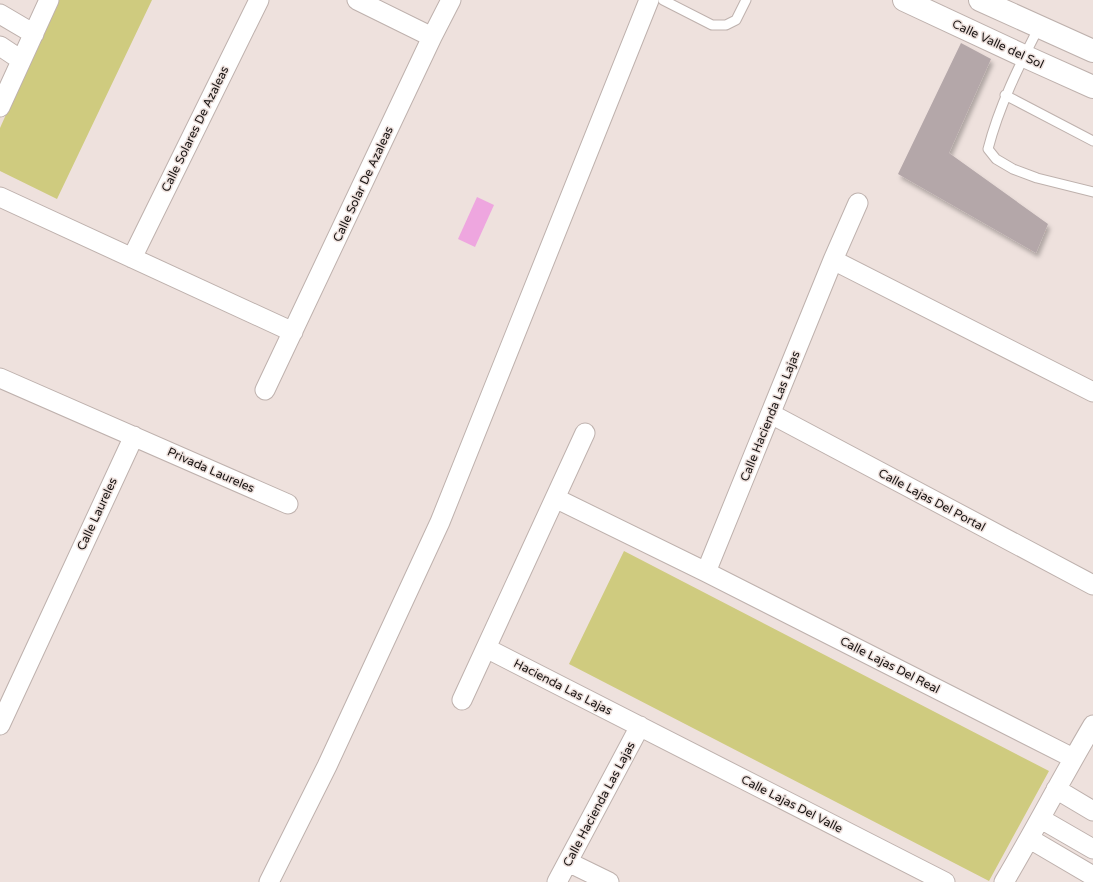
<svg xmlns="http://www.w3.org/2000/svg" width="1093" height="882" viewBox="0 0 1093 882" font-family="'Varela Round',sans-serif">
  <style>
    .green { fill: #cfcb7f }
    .water { fill: #eea6df }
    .building { fill: #b4a7a9; filter: url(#shadow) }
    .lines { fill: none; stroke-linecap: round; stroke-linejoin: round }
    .lane-casing { stroke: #beb1ad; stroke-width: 11 }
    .street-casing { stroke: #beb1ad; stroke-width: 21 }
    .secondary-casing { stroke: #beb1ad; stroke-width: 24 }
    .lane { stroke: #fff; stroke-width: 9 }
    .street { stroke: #fff; stroke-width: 19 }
    .secondary { stroke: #fff; stroke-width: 22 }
    .labels { text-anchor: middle; stroke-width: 3; stroke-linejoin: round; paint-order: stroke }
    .street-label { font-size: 12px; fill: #181413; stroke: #eee1dd }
  </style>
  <defs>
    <filter id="shadow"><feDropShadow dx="2.5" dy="4.5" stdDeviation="2" flood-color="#0004"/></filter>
  </defs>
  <rect width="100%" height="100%" fill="#eee1dd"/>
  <path class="green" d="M57 0H152L57 199 0 171V128Z
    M624 551 1049 771 989 881 569 664Z"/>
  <path class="water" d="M477 197 494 205 475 247 458 239Z"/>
  <path class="building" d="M961 43 991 59 949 153 1048 224 1036 253 898 174Z"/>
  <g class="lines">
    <g class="lane-casing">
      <path id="lane" d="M663 0 712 25H726L736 20 746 0
        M1039 27C1019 66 999 106 988 149L996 159 1013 169 1037 178 1093 192
        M1005 95 1093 141"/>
    </g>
    <g class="street-casing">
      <path id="street" d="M357 0 432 37
        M0 14 34 34
        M0 46 21 60
        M0 107 49 0
        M0 197 293 332
        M132 258 259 0
        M833 260 1093 392
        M0 378 288 504
        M265 390 432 37 451 0
        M771 414 1093 585
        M555 498 706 572 1073 758
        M706 572 833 260 858 203
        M486 648 945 882
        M462 700 585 433
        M0 725 134 436
        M1056 789 1093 811
        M1041 819 1093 849
        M1030 839 1093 876
        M568 862 609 882
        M269 882 327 766 440 522 649 0
        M557 882 640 726
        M1004 882C1035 830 1062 777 1093 725"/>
    </g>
    <g class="secondary-casing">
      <path id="secondary" d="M904 0 1024 56 1093 87
        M980 0 1093 51"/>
    </g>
    <use href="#lane" class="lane"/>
    <use href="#street" class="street"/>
    <use href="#secondary" class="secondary"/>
  </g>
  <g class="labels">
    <g class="street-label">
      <text transform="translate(998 44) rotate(25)" y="4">Calle Valle del Sol</text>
      <text transform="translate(195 129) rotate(-64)" y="4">Calle Solares De Azaleas</text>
      <text transform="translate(363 184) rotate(-65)" y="4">Calle Solar De Azaleas</text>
      <text transform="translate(770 416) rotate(-68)" y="4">Calle Hacienda Las Lajas</text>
      <text transform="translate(211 470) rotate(24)" y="4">Privada Laureles</text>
      <text transform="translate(932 500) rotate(28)" y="4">Calle Lajas Del Portal</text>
      <text transform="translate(97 514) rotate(-65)" y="4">Calle Laureles</text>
      <text transform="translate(890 665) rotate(27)" y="4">Calle Lajas Del Real</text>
      <text transform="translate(563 687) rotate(27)" y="4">Hacienda Las Lajas</text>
      <text transform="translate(599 804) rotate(-62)" y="4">Calle Hacienda Las Lajas</text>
      <text transform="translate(792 804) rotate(27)" y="4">Calle Lajas Del Valle</text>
    </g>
  </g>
</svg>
